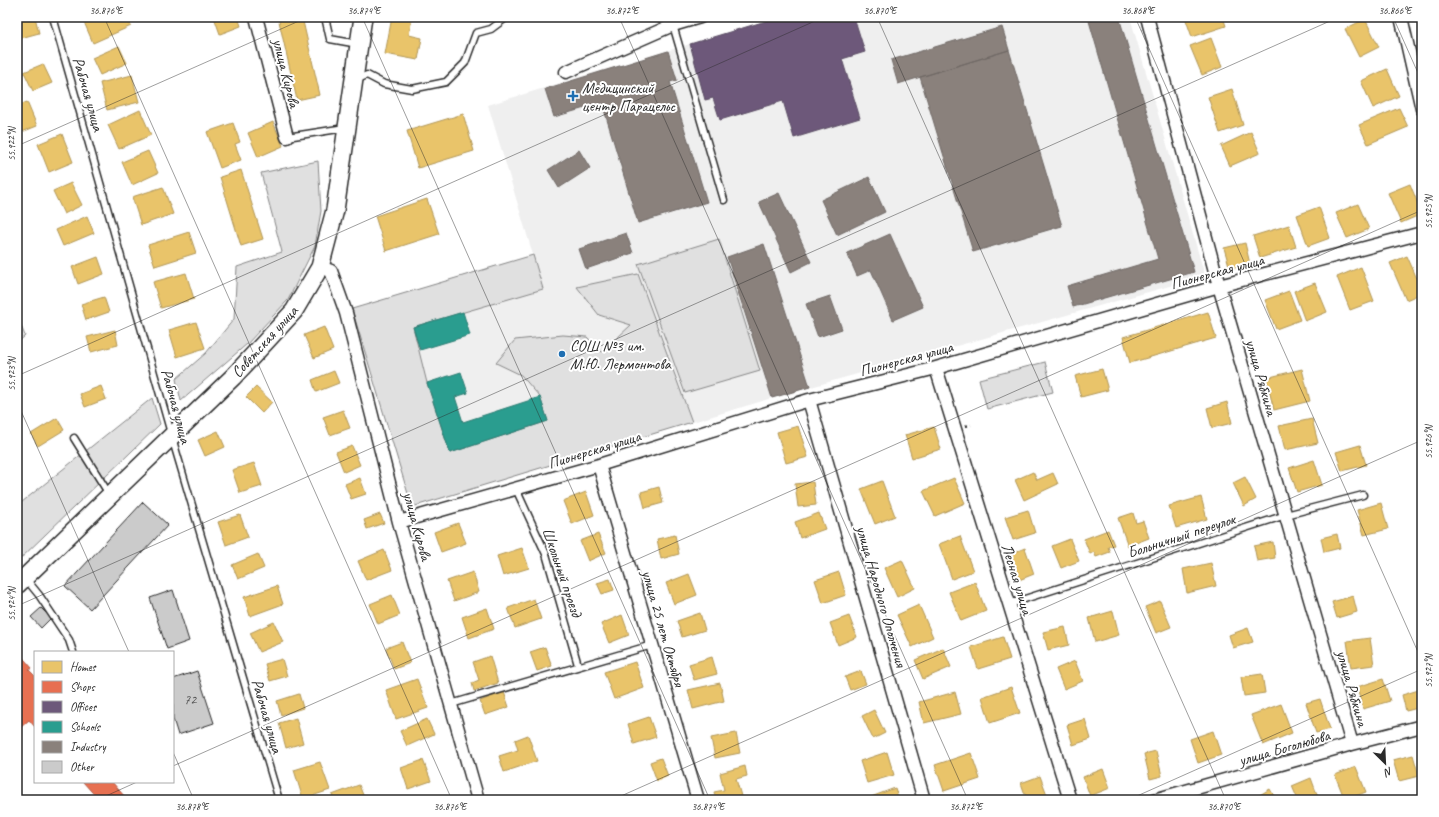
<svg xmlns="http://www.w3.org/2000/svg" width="1439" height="817" viewBox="0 0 1439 817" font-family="Caveat,sans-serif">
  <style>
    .built { fill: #efefef }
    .green { fill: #e0e0e0; stroke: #868686 }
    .homes { fill: #e9c46a; stroke: #b09657 }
    .shops { fill: #e76f51; stroke: #af5b46 }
    .offices { fill: #6d597a; stroke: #594b62 }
    .schools { fill: #2a9d8f; stroke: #2a7b71 }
    .industry { fill: #8a817c; stroke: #6e6764 }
    .building { fill: #cbcbcb; stroke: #2b2b2b }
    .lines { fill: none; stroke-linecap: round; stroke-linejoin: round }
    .lane-casing { stroke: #2b2b2b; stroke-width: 9 }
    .street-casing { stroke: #2b2b2b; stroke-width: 15 }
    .secondary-casing { stroke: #2b2b2b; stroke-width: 20 }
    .path { stroke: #2b2b2b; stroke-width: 2.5; stroke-dasharray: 3 3; stroke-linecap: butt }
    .lane { stroke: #fff; stroke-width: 6 }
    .street { stroke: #fff; stroke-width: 12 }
    .secondary { stroke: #fff; stroke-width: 17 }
    .ticks { fill: none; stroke: #2b2b2b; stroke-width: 1; stroke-opacity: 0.45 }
    .poi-dot { fill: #1f6fb2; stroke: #fff; stroke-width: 1.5 }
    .labels { text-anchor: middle; stroke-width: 4; stroke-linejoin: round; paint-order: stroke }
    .number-label { font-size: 14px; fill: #535353 }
    .street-label { font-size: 16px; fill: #2b2b2b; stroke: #fff }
    .poi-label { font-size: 16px; fill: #2b2b2b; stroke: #fff; text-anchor: start }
    .neatline { fill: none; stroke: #2b2b2b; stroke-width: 1.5 }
    .ticks-label { font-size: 10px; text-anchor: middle; fill: #2b2b2b }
  </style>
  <rect width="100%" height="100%" fill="#fff"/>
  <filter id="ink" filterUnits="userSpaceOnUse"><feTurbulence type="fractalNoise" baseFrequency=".025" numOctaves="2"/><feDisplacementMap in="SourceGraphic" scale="8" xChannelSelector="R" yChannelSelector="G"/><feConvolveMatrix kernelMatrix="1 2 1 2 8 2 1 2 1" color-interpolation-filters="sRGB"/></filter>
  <g filter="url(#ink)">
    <path class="built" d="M779 17H1130L1205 276 772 398 412 507 352 309 533 255 488 105Z"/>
    <path class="green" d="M318 161 321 211 315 246 288 300 247 344 181 401 176 379 206 353 234 319 237 267 282 252 261 173Z
      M719 239 760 371 685 393 638 264Z
      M533 255 543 289 413 327 427 383 450 453 548 421 540 397 521 375 496 363 515 340 563 335 587 337 602 352 631 325 599 315 577 287 638 274 692 422 412 507 352 309Z
      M17 315 25 336 17 343Z
      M1045 362 1053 392 987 409 979 379Z
      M152 398 160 424 17 562V506Z"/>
    <path class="homes" d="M17 17H35L39 33 17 39Z
      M95 17H127L131 26 93 43 84 22Z
      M214 17H238L241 26 220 34Z
      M278 17H302L320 95 297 100Z
      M392 17H412L409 35 422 38 418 60 385 54Z
      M1185 17H1223L1226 26 1192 37Z
      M1365 19 1379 47 1359 57 1345 29Z
      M1211 38 1222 67 1202 75 1190 46Z
      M119 46 127 63 100 75 92 58Z
      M43 64 52 83 33 91 24 72Z
      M1387 69 1399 96 1373 108 1361 81Z
      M132 75 139 102 107 110 100 83Z
      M1232 89 1243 125 1220 133 1208 97Z
      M27 102 37 126 17 134V106Z
      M1399 108 1408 127 1368 144 1359 125Z
      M140 110 151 135 119 149 108 125Z
      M463 114 474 151 418 168 407 131Z
      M273 122 283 146 258 157 248 133Z
      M233 123 240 142 235 144 241 160 220 168 207 132Z
      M1251 132 1260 153 1230 166 1221 146Z
      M62 134 73 162 49 172 38 144Z
      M148 151 158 173 132 185 122 162Z
      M241 170 263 239 241 246 220 177Z
      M71 183 82 205 64 214 53 191Z
      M1410 184 1422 214 1401 223 1388 193Z
      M163 187 173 214 141 225 132 197Z
      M427 199 439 234 386 251 375 216Z
      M1358 204 1369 229 1347 238 1336 213Z
      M1319 207 1330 238 1308 246 1297 215Z
      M87 216 94 233 63 246 56 230Z
      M1289 225 1296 247 1260 258 1253 236Z
      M189 232 196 253 155 266 148 245Z
      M1245 243 1250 264 1230 269 1224 248Z
      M1407 256 1422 290V293L1406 300 1390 263Z
      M98 257 104 274 78 284 72 267Z
      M1361 267 1374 301 1350 310 1337 277Z
      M186 273 194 299 161 308 153 282Z
      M1315 283 1327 312 1305 321 1294 291Z
      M1289 291 1300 320 1276 329 1265 300Z
      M104 297 109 312 86 320 81 304Z
      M1208 312 1216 338 1130 363 1123 337Z
      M196 322 205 348 177 357 169 330Z
      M324 327 333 350 314 358 304 335Z
      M115 330 118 345 91 352 87 337Z
      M1102 369 1108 390 1081 397 1075 376Z
      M1302 369 1310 401 1274 410 1266 378Z
      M334 371 339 383 316 392 312 380Z
      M101 386 106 399 85 407 80 394Z
      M256 387 272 402 262 413 246 397Z
      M1227 402 1232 423 1212 428 1207 408Z
      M343 410 350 428 330 435 323 417Z
      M57 418 64 430 38 446 31 434Z
      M1312 419 1318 443 1285 450 1279 426Z
      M798 426 808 457 786 463 777 432Z
      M934 427 941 449 912 458 905 435Z
      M218 431 225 447 205 456 198 440Z
      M1360 445 1366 465 1342 471 1336 452Z
      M352 446 360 465 344 472 336 452Z
      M1314 460 1322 485 1297 492 1289 468Z
      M254 463 262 486 240 493 232 470Z
      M1033 472 1037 480 1053 473 1058 484 1024 500 1015 480Z
      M1245 477 1256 499 1244 506 1233 483Z
      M360 478 366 494 351 499 345 484Z
      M954 478 965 503 935 516 923 491Z
      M882 481 895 516 875 524 861 489Z
      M813 482 816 505 798 507 795 484Z
      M659 487 663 503 645 508 641 492Z
      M586 492 594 515 572 524 563 501Z
      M1201 497 1207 519 1176 528 1169 506Z
      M1381 503 1388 529 1364 535 1357 510Z
      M1028 510 1035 533 1013 540 1005 517Z
      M819 513 825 529 800 538 795 522Z
      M1133 513 1136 523 1143 521 1149 538 1128 546 1118 518Z
      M380 514 384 523 367 529 364 520Z
      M240 515 248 537 226 545 218 522Z
      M458 523 466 543 441 552 434 532Z
      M1108 530 1114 545 1108 547 1110 552 1096 557 1094 552 1090 554 1084 539Z
      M598 534 606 553 588 561 580 541Z
      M1337 534 1340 548 1324 552 1321 538Z
      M675 535 679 554 661 559 657 539Z
      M960 536 973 571 952 579 939 544Z
      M1070 539 1079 561 1061 568 1052 546Z
      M1273 542 1275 558 1257 561 1254 546Z
      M522 548 529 568 503 576 497 556Z
      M1025 548 1034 574 1019 580 1010 554Z
      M384 550 392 570 366 580 358 561Z
      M258 554 264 568 238 579 232 565Z
      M902 560 915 588 897 597 884 568Z
      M1211 563 1216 586 1187 593 1183 569Z
      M473 572 479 592 454 601 447 581Z
      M839 572 846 595 823 603 815 580Z
      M689 574 697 595 674 604 666 583Z
      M610 579 614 590 602 594 597 583Z
      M975 582 986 611 961 621 949 592Z
      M277 586 283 604 250 616 244 597Z
      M392 595 400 615 378 624 370 604Z
      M1353 596 1357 612 1337 618 1332 602Z
      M534 599 541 619 515 628 508 608Z
      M1160 601 1171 627 1156 633 1145 607Z
      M919 605 933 637 912 647 897 615Z
      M487 608 494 629 469 638 462 617Z
      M1113 611 1119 635 1095 642 1089 618Z
      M700 613 705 630 682 637 677 621Z
      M622 615 629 635 609 643 601 624Z
      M849 616 857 637 838 645 830 623Z
      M274 622 283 642 259 652 250 633Z
      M1065 627 1069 645 1048 650 1043 632Z
      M1248 628 1253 642 1233 648 1229 635Z
      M1003 637 1010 659 978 669 971 647Z
      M1370 638 1374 665 1351 668 1347 641Z
      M402 642 410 663 394 669 386 648Z
      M545 647 552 666 537 671 530 652Z
      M943 648 951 667 923 679 915 660Z
      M490 656 498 683 474 691 472 683 479 680 473 662Z
      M712 657 717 674 694 680 689 664Z
      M282 659 287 676 270 681 265 664Z
      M1075 661 1083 681 1064 689 1056 669Z
      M635 662 644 688 614 699 604 672Z
      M861 671 866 684 850 690 845 677Z
      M1262 674 1265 693 1244 696 1241 677Z
      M417 679 428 708 396 719 386 690Z
      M1383 679 1390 701 1363 709 1357 687Z
      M720 683 724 701 693 709 688 690Z
      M1011 687 1020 713 990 723 982 697Z
      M1422 689V707L1406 711 1402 695Z
      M504 692 509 707 485 715 480 701Z
      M955 692 961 714 924 723 919 702Z
      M299 694 303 708 281 715 277 701Z
      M1320 699 1330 729 1316 733 1306 703Z
      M1281 704 1292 733 1263 745 1251 715Z
      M874 710 885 733 873 739 862 716Z
      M649 717 656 737 634 744 628 724Z
      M296 718 303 743 286 748 279 723Z
      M427 719 434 734 407 746 400 731Z
      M1085 719 1091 739 1073 745 1067 725Z
      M1213 731 1221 755 1198 763 1190 739Z
      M736 733 740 753 715 758 711 738Z
      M528 735 537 761 504 772 499 756 518 750 515 740Z
      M1156 751 1162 776 1150 779 1144 754Z
      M887 752 894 775 867 783 860 761Z
      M971 753 980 779 944 791 935 765Z
      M1413 755 1419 776 1399 781 1393 760Z
      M661 758 668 776 657 781 650 762Z
      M423 760 431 781 408 789 401 768Z
      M320 762 330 790 303 799 294 770Z
      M745 766 747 776 736 779 741 796 725 800H716L714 792 724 790 720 773Z
      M1356 767 1366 792 1345 800 1335 775Z
      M1103 769 1110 788 1090 796 1083 777Z
      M1040 776 1049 800H1027L1021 783Z
      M1311 778 1319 800H1298L1292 786Z
      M359 785 365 800H334L332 795Z
      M895 788 899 800H872L871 797Z
      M1270 789 1276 800H1251Z"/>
    <path class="shops" d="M17 651 32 668 29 670 35 676V727L29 720 20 728 17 725Z
      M83 782H112L125 797 121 800H99Z"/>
    <path class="offices" d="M779 17H854L865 52 842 59 860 118 794 138 783 101 720 120 713 98 705 100 690 44Z"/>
    <path class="schools" d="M463 312 470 335 420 350 413 327Z
      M461 372 468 393 455 397 463 422 540 397 548 421 450 453 427 383Z"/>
    <path class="industry" d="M1102 17H1119L1194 272 1073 307 1067 286 1158 259 1089 21Z
      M1002 27 1009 50 898 84 891 60Z
      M1009 50 1062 226 973 252 920 77Z
      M668 51 677 80 670 82 707 202 638 223 602 103 554 117 545 89Z
      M579 150 590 168 559 188 548 170Z
      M869 177 885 212 837 235 821 200Z
      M779 193 811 262 791 272 759 202Z
      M626 233 633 253 586 269 579 249Z
      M890 234 923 307 893 320 871 270 857 276 847 253Z
      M764 244 810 387 772 398 727 257Z
      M830 296 842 329 818 337 806 304Z"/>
    <path class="building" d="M143 502 168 525 90 609 65 586Z
      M173 590 189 641 167 649 150 598Z
      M41 608 51 618 41 628 31 617Z
      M197 671 214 723 178 735 173 719V679Z"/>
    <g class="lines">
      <g class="lane-casing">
        <path id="lane" d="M53 17 176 451 279 800
          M325 17 330 39 358 44
          M673 25 724 200
          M356 80 367 75 384 84 412 89 446 82 465 63 476 33 491 29 507 17
          M287 137 345 128
          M74 438 109 494
          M516 489 546 554 578 665
          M26 579 39 595 69 640 73 652
          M1009 604 1286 515 1363 495
          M451 704 652 645"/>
      </g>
      <g class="street-casing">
        <path id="street" d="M256 17 287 137
          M1147 17 1219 286 1352 744
          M1401 17 1422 109
          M566 72 673 25 700 17
          M320 267 331 271 346 313 399 522 478 800
          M936 368 1070 800
          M809 400 924 800
          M599 465 698 800
          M399 522 599 465 809 400 936 368 1219 286 1422 233
          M1154 800 1352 744 1422 726"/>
      </g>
      <g class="secondary-casing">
        <path id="secondary" d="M17 585 233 377 294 311 320 267 335 210 363 17"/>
      </g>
      <path class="path" d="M965 426 971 425"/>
      <use href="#lane" class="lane"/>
      <use href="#street" class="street"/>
      <use href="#secondary" class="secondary"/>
    </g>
  </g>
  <path class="ticks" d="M104 17 452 800M362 17 710 800M619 17 968 800M877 17 1226 800M1135 17 1422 661M1393 17 1422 82M17 146 308 17M17 376 824 17M17 402 129 652M17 606 1339 17M173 752 194 800M173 766 1422 210M97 800 137 782M612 800 1422 440M1128 800 1422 669"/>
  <g class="poi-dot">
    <path d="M571 90h4v4h4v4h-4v4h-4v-4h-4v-4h4z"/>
    <circle cx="562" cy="354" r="4"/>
  </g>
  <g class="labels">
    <g class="number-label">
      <text x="190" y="704">72</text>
    </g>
    <g class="street-label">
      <text transform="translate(287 73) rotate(76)" y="6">улица Кирова</text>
      <text transform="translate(89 94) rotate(74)" y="6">Рабочая улица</text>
      <text transform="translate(1217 271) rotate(-15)" y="6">Пионерская улица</text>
      <text transform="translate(264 341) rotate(-48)" y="6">Советская улица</text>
      <text transform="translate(906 358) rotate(-15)" y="6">Пионерская улица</text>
      <text transform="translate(1262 377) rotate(74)" y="6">улица Рябкина</text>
      <text transform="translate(177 406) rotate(75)" y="6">Рабочая улица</text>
      <text transform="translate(594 449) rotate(-17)" y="6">Пионерская улица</text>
      <text transform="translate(418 526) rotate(75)" y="6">улица Кирова</text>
      <text transform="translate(1181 535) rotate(-18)" y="6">Больничный переулок</text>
      <text transform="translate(563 572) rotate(71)" y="6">Школьный проезд</text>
      <text transform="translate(1018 579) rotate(73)" y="6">Лесная улица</text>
      <text transform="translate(882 596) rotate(74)" y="6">улица Народного Ополчения</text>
      <text transform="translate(664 628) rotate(74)" y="6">улица 25 лет Октября</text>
      <text transform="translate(1353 688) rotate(74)" y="6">улица Рябкина</text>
      <text transform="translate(268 716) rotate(74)" y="6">Рабочая улица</text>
      <text transform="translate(1284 747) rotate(-16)" y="6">улица Боголюбова</text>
    </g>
    <g class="poi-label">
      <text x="582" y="93">Медицинский<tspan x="582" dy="18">центр Парацельс</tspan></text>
      <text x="570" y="351">СОШ №3 им.<tspan x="570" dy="18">М.Ю. Лермонтова</tspan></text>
    </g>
  </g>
  <rect width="1439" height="817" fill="none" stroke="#fff" stroke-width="44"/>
  <rect x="34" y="651" width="140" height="132" fill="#ffffff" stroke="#aaaaaa"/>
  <rect x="42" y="661" width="20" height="12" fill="#e9c46a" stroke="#aaaaaa"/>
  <text x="70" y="671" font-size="12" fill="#2b2b2b">Homes</text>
  <rect x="42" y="681" width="20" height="12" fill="#e76f51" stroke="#aaaaaa"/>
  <text x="70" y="691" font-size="12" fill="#2b2b2b">Shops</text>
  <rect x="42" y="701" width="20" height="12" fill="#6d597a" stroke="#aaaaaa"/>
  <text x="70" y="711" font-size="12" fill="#2b2b2b">Offices</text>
  <rect x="42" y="721" width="20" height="12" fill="#2a9d8f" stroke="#aaaaaa"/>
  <text x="70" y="731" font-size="12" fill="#2b2b2b">Schools</text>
  <rect x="42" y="741" width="20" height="12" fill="#8a817c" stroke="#aaaaaa"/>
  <text x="70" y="751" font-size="12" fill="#2b2b2b">Industry</text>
  <rect x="42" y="761" width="20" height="12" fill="#cbcbcb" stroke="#aaaaaa"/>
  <text x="70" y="771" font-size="12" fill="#2b2b2b">Other</text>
  <g transform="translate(1385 763) rotate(156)" stroke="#ffffff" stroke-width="3" paint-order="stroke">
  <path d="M0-3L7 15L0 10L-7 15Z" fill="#2b2b2b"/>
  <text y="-6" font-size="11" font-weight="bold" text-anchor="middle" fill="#2b2b2b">N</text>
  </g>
  <rect x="22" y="22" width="1395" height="773" class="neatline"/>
  <g class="ticks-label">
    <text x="106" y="14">36.876°E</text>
    <text x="364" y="14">36.874°E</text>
    <text x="622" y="14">36.872°E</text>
    <text x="880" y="14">36.870°E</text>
    <text x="1138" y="14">36.868°E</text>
    <text x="1395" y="14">36.866°E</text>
    <text transform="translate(11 144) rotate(-90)" y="4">55.922°N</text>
    <text transform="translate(1428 212) rotate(-90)" y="4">55.925°N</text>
    <text transform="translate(11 374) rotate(-90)" y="4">55.923°N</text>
    <text transform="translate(1428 442) rotate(-90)" y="4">55.926°N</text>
    <text transform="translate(11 604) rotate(-90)" y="4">55.924°N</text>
    <text transform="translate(1428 671) rotate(-90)" y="4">55.927°N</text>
    <text x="192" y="810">36.878°E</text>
    <text x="450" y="810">36.876°E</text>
    <text x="708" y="810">36.874°E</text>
    <text x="966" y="810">36.872°E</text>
    <text x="1224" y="810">36.870°E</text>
  </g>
</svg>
